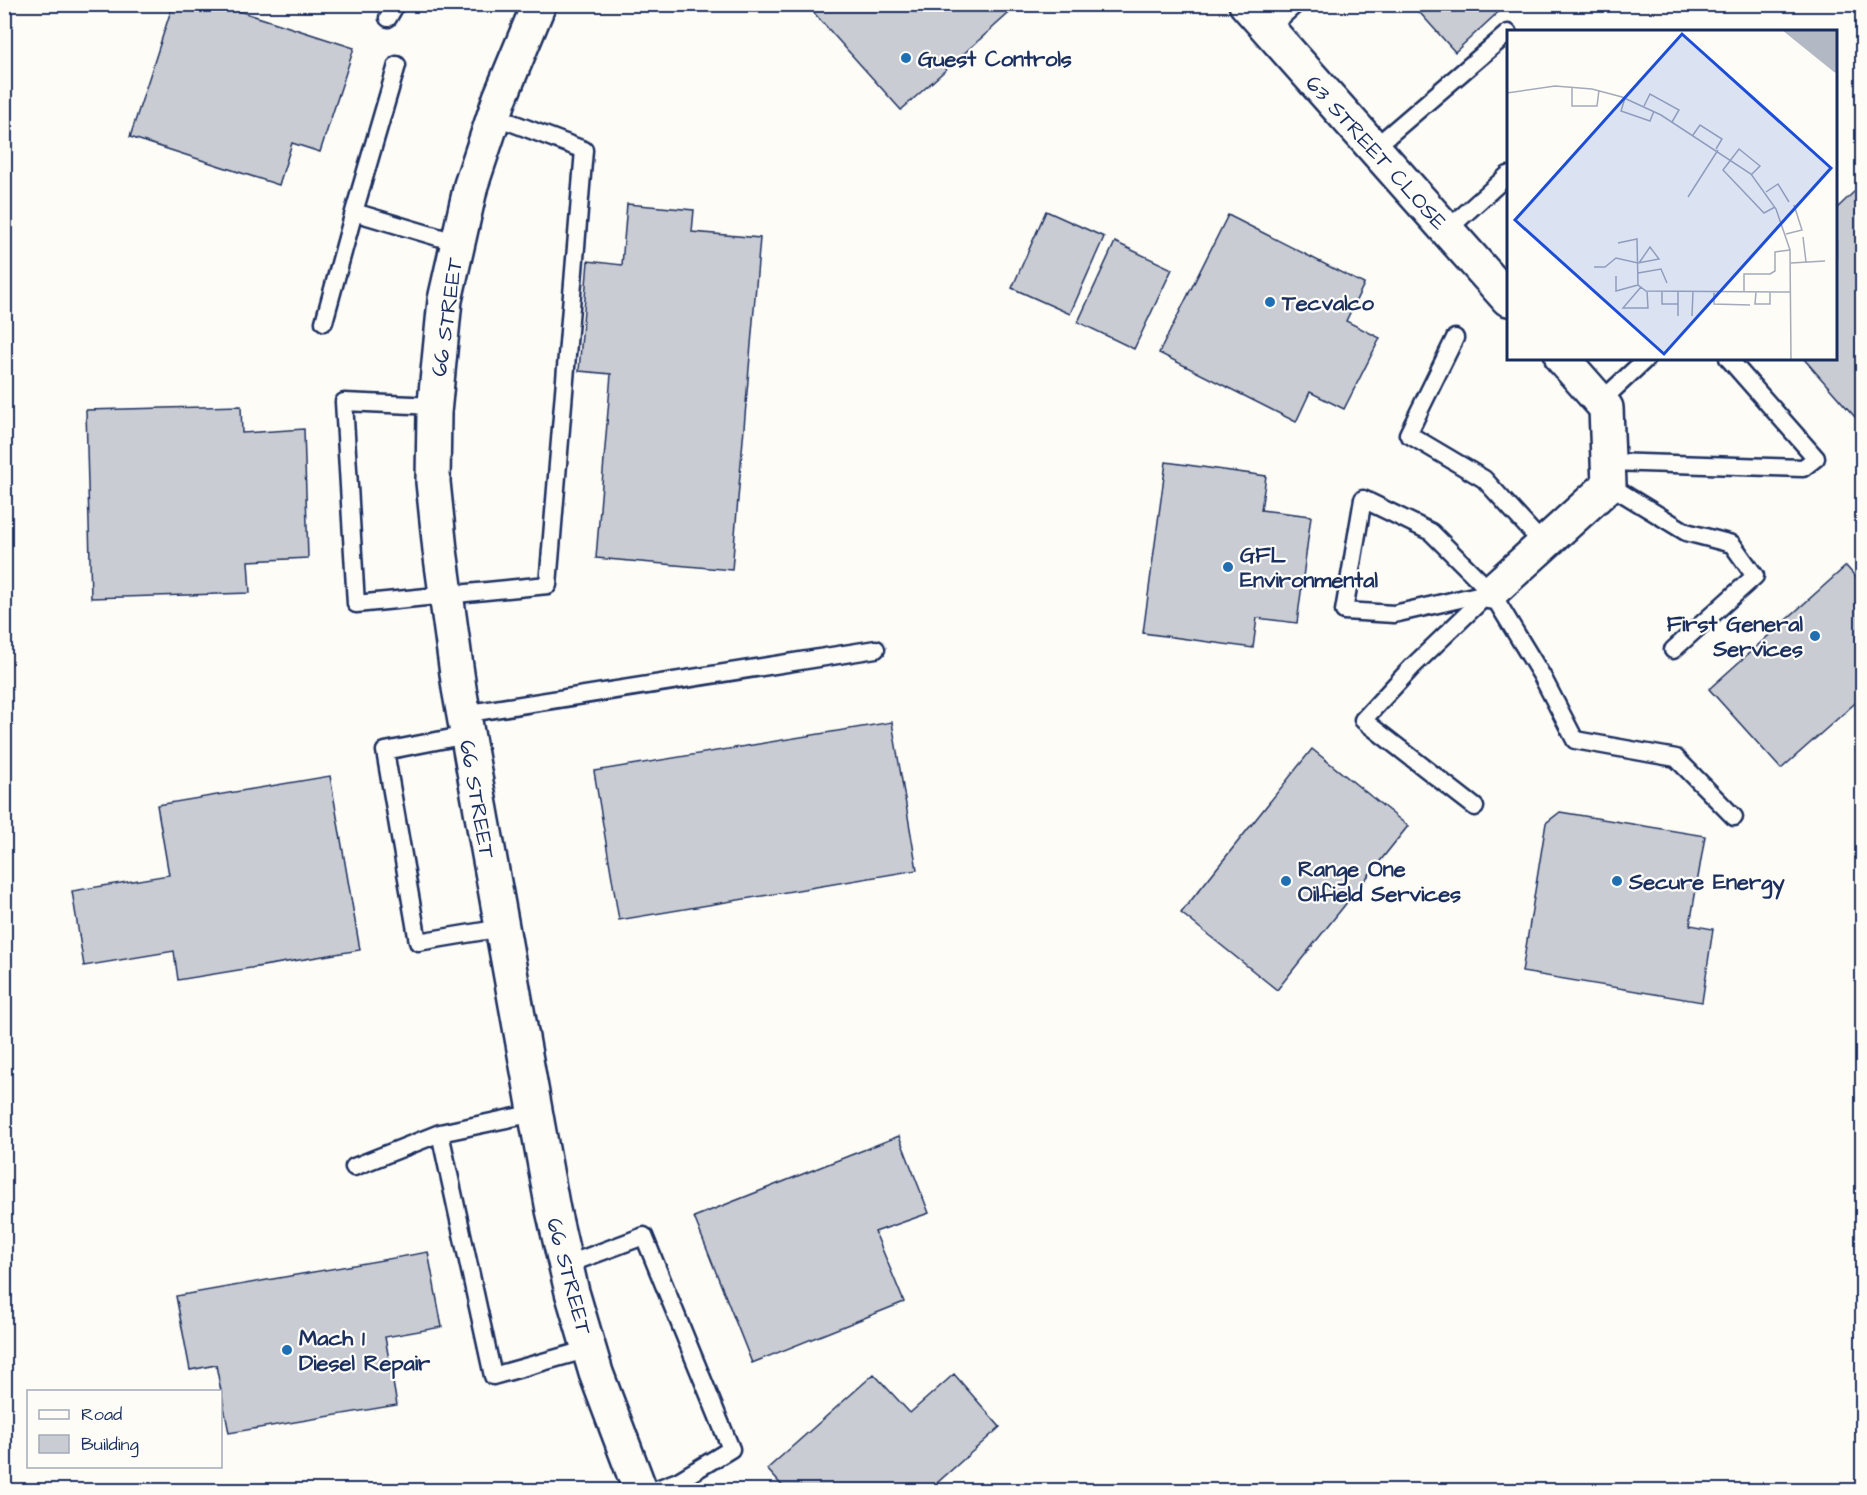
<svg xmlns="http://www.w3.org/2000/svg" width="1867" height="1495" viewBox="0 0 1867 1495" font-family="'Architects Daughter',sans-serif">
  <style>
    .building { fill: #c9ccd3; stroke: #1b2f5e; stroke-width: 1.5 }
    .lines { fill: none; stroke-linecap: round; stroke-linejoin: round }
    .service-casing { stroke: #1b2f5e; stroke-width: 21 }
    .minor-casing { stroke: #1b2f5e; stroke-width: 38 }
    .service { stroke: #fdfcf7; stroke-width: 16 }
    .minor { stroke: #fdfcf7; stroke-width: 33 }
    .poi-dot { fill: #1f6fb2; stroke: #fdfcf7; stroke-width: 2 }
    .labels { text-anchor: middle; stroke-width: 4.5; stroke-linejoin: round; paint-order: stroke }
    .poi-label { font-size: 22px; font-weight: bold; fill: #1b2f5e; stroke: #fdfcf7; text-anchor: start }
    .street-label { font-size: 22px; fill: #1b2f5e; stroke: #fdfcf7 }
    .inset-road { fill: none; stroke: #a3aaba; stroke-width: 1.5 }
    .view { fill: #1d4ed8; fill-opacity: 0.15; stroke: #1d4ed8; stroke-width: 3 }
    .inset-edge { fill: none; stroke: #1b2f5e; stroke-width: 3 }
  </style>
  <rect width="100%" height="100%" fill="#fdfcf7"/>
  <filter id="ink" filterUnits="userSpaceOnUse"><feTurbulence type="fractalNoise" baseFrequency=".0167" numOctaves="2"/><feDisplacementMap in="SourceGraphic" scale="12" xChannelSelector="R" yChannelSelector="G"/><feConvolveMatrix kernelMatrix="1 2 1 2 8 2 1 2 1" color-interpolation-filters="sRGB"/></filter>
  <g filter="url(#ink)">
    <path class="building" d="M173 4H217L354 48 320 152 292 143 279 185 130 137Z
      M806 4H1015L1017 6 901 110Z
      M1412 4H1507L1455 52Z
      M1856 190 1862 197V425L1803 358H1836V209Z
      M627 204 694 210 692 232 760 238 732 570 596 558 611 374 579 371 588 261 622 265Z
      M1046 211 1104 237 1070 314 1012 288Z
      M1228 215 1364 284 1346 321 1380 338 1344 409 1310 392 1296 422 1159 353Z
      M1115 242 1172 269 1134 349 1078 322Z
      M241 406 242 433 304 429 308 558 248 561 250 593 91 598 86 410Z
      M1166 462 1266 476 1261 510 1311 516 1297 623 1257 618 1253 648 1143 633Z
      M1846 566 1862 584V697L1781 769 1709 689Z
      M892 722 917 870 619 920 594 771Z
      M1312 749 1408 826 1277 990 1181 913Z
      M330 776 360 950 178 980 174 951 84 966 72 891 169 875 157 805Z
      M1560 812 1705 836 1690 925 1713 929 1702 1002 1522 972 1546 823Z
      M899 1136 929 1213 875 1232 904 1302 752 1363 694 1217Z
      M428 1252 442 1327 385 1337 397 1405 229 1433 216 1365 190 1370 176 1296Z
      M874 1374 910 1413 954 1374 1000 1427 929 1490H786L767 1469Z"/>
    <g class="lines">
      <g class="service-casing">
        <path id="service" d="M388 18 396 4
          M1268 29 1296 4
          M397 65 354 212 458 243
          M1374 148 1508 33
          M1447 230 1508 175
          M324 322 354 212
          M1455 338 1408 434 1484 479 1543 544
          M1600 402 1647 358
          M435 406 344 402 356 604 548 585 584 150 494 116
          M1608 462 1803 468 1816 458 1728 358
          M1609 485 1686 532 1732 544 1755 576 1673 650
          M1491 592 1394 614 1344 611 1363 499 1431 532 1491 592 1542 676 1575 740 1676 758 1734 817
          M463 714 876 649
          M467 735 385 751 418 942 502 928
          M1475 807 1363 720 1412 667 1490 592
          M535 1113 440 1133 493 1376 589 1349
          M354 1167 440 1133
          M566 1265 644 1236 731 1449 678 1481 654 1490"/>
      </g>
      <g class="minor-casing">
        <path id="minor" d="M539 4 500 98 471 185 445 300 434 413 433 482 440 550 459 688 553 1210 572 1292 596 1373 640 1490
          M1246 4 1508 299
          M1491 592 1609 485 1606 408 1562 358"/>
      </g>
      <use href="#service" class="service"/>
      <use href="#minor" class="minor"/>
    </g>
  </g>
  <g class="poi-dot">
    <circle cx="906" cy="58" r="6"/>
    <circle cx="1270" cy="302" r="6"/>
    <circle cx="1228" cy="567" r="6"/>
    <circle cx="1815" cy="636" r="6"/>
    <circle cx="1286" cy="881" r="6"/>
    <circle cx="1617" cy="881" r="6"/>
    <circle cx="287" cy="1350" r="6"/>
  </g>
  <g class="labels">
    <g class="poi-label">
      <text x="918" y="66">Guest Controls</text>
      <text x="1282" y="310">Tecvalco</text>
      <text x="1240" y="562">GFL<tspan x="1240" dy="25">Environmental</tspan></text>
      <text x="1803" y="631" text-anchor="end">First General<tspan x="1803" dy="25">Services</tspan></text>
      <text x="1298" y="876">Range One<tspan x="1298" dy="25">Oilfield Services</tspan></text>
      <text x="1629" y="889">Secure Energy</text>
      <text x="299" y="1345">Mach 1<tspan x="299" dy="25">Diesel Repair</tspan></text>
    </g>
    <g class="street-label">
      <text transform="translate(1377 152) rotate(48)" y="8">63 STREET CLOSE</text>
      <text transform="translate(446 317) rotate(-82)" y="8">66 STREET</text>
      <text transform="translate(478 799) rotate(80)" y="8">66 STREET</text>
      <text transform="translate(570 1276) rotate(75)" y="8">66 STREET</text>
    </g>
  </g>
  <g transform="translate(1507 30)">
    <rect width="330" height="330" fill="#fdfcf7"/>
    <path d="M275 0H330V43L327 42Z" fill="#b3b8c5"/>
    <path class="inset-road" d="M65 57V76H90L92 60M0 63 48 56 85 59 115 67 154 85 244 144 269 179 283 220 284 330M118 68 114 81 143 91 147 81M137 76 143 64 172 80 165 92M186 105 193 95 215 109 209 119M244 145 253 136 232 119 216 140 257 183 268 177M259 162 271 154 282 172M181 167 211 120M279 204 295 200 287 175M296 207 299 232M111 213 130 209 131 255 139 261 284 262M284 233 318 231M87 237H98L109 228 131 233 152 229 143 217 132 233M131 243 154 239 160 253M109 246V261L131 255M134 257 116 278H141L140 261M155 261V274H171M171 261V286M207 262V274L243 275M237 262V244H263L268 241V222L283 220M249 262 248 274H263V262M185 286 186 261"/>
    <path class="view" d="M175 4 324 138 157 324 8 190Z"/>
    <rect width="330" height="330" class="inset-edge"/>
  </g>
  <rect width="1867" height="1495" fill="none" stroke="#fdfcf7" stroke-width="24"/>
  <rect x="12" y="12" width="1843" height="1471" fill="none" stroke="#1b2f5e" stroke-width="2" filter="url(#ink)"/>
  <rect x="27" y="1390" width="195" height="78" fill="#fdfcf7" stroke="#a3aaba" stroke-width="1.5"/>
  <rect x="39" y="1410" width="30" height="9" fill="#fdfcf7" stroke="#a3aaba" stroke-width="1.5"/>
  <text x="81" y="1420" font-size="18" fill="#1b2f5e">Road</text>
  <rect x="39" y="1435" width="30" height="18" fill="#c9ccd3" stroke="#a3aaba" stroke-width="1.5"/>
  <text x="81" y="1450" font-size="18" fill="#1b2f5e">Building</text>
</svg>
